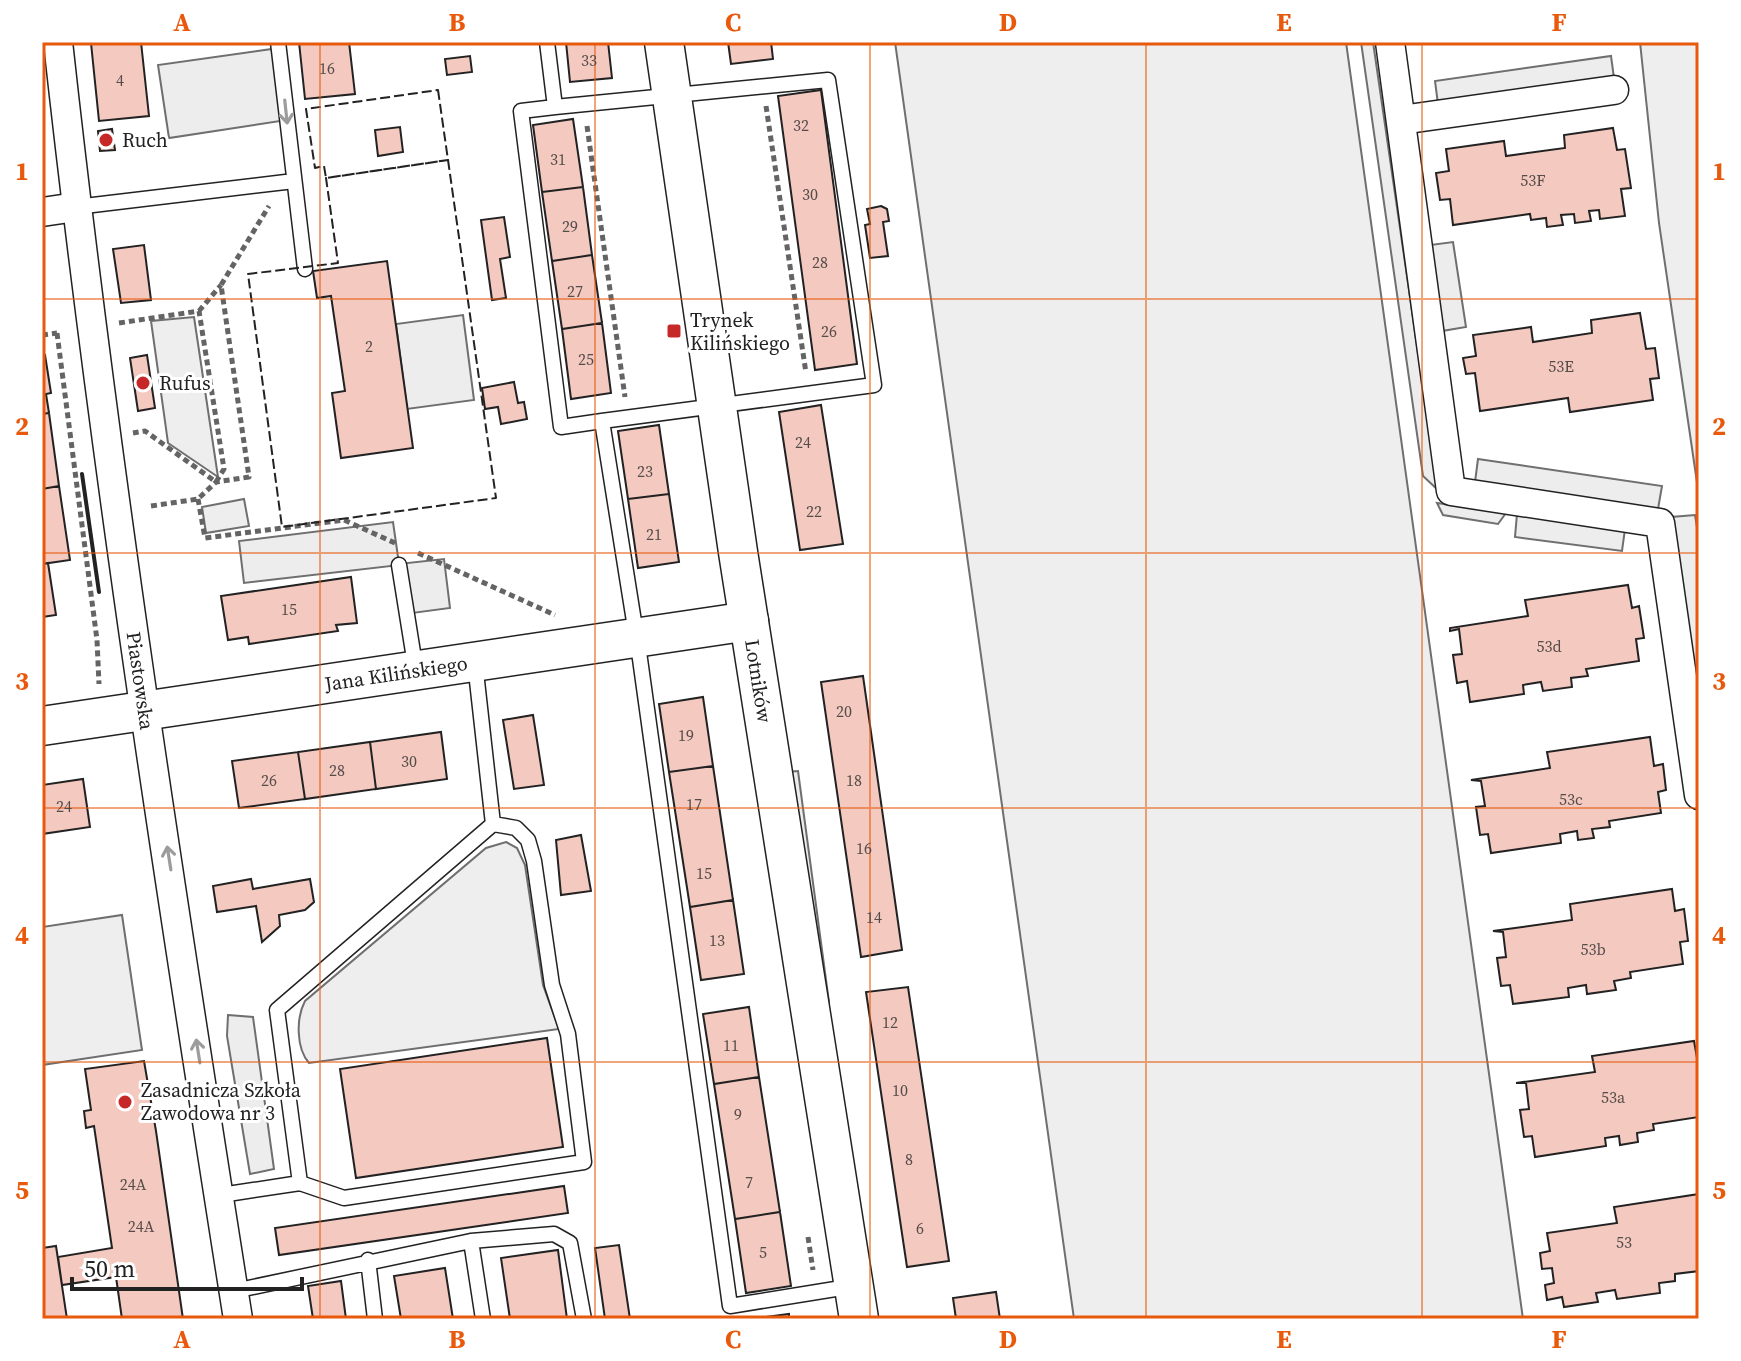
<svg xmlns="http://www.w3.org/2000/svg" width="1741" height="1361" viewBox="0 0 1741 1361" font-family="'Source Serif 4',serif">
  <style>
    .green { fill: #eee; stroke: #6f6f6f; stroke-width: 2 }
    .parking { fill: #ededed; stroke: #6f6f6f; stroke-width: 2 }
    .building { fill: #f3c9c0; stroke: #222; stroke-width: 2 }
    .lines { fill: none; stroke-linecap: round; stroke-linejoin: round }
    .lane-casing { stroke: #222; stroke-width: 17 }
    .street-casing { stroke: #222; stroke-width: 31 }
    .secondary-casing { stroke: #222; stroke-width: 41 }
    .path { stroke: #646464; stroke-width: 5; stroke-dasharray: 6 4; stroke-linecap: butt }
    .lane { stroke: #fff; stroke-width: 14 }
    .street { stroke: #fff; stroke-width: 28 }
    .secondary { stroke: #fff; stroke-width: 38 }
    .fence { stroke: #222; stroke-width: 2; stroke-dasharray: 10 4; stroke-linecap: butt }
    .wall { stroke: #222; stroke-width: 4 }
    .oneway { stroke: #9c9c9c }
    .grid { fill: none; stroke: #e8590c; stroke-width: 2; stroke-opacity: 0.55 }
    .poi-dot { fill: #c62828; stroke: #fff; stroke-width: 3 }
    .labels { text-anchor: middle; stroke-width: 6; stroke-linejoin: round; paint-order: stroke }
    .number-label { font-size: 16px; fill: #564c4a }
    .poi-label { font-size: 20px; fill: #222; stroke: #fff; text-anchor: start }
    .street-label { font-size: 20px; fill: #222; stroke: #fff }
    .neatline { fill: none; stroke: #e8590c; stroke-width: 3 }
    .grid-label { font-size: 26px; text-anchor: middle; font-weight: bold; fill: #e8590c }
  </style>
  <rect width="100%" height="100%" fill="#fff"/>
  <path class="green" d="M895 42H1346L1523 1319H1074Z
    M1640 42H1699V496L1659 223Z
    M194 317 218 477 168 443 151 321Z
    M244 499 249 526 206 533 202 507Z
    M506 842 517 848 525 865 543 985 559 1029 309 1063C296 1048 296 1018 305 1001L486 848Z
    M122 915 142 1050 42 1065V927Z"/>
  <path class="parking" d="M1361 42H1373L1438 490 1423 476Z
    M279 48 287 120 169 138 158 65Z
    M1611 56 1614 78 1438 104 1435 81Z
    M1453 242 1466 327 1442 331 1430 245Z
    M463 315 474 400 407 409 396 324Z
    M1478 459 1662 486 1658 509 1475 482Z
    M1437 503 1506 513 1498 524 1443 515Z
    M1517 514 1625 529 1622 551 1515 537Z
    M1695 515 1699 540V708L1671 517Z
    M393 522 399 564 444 559 450 608 405 614 399 565 244 583 239 541Z
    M798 771 829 1002 820 1003 786 772Z
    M228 1015 253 1017 274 1169 250 1174 227 1036Z"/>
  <path class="building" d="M141 42 149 116 99 121 91 43Z
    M299 42H349L355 94 305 99Z
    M566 42H608L612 78 570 82Z
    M728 42H771L773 59 731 64Z
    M470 56 472 72 447 75 445 59Z
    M821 90 857 364 815 370 778 96Z
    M573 119 583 187 542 192 533 125Z
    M400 127 403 152 378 156 375 130Z
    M1613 128 1617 150 1625 149 1631 188 1621 189 1625 216 1600 219 1599 210 1589 211 1591 221 1575 223 1574 214 1561 215 1563 225 1547 227 1546 218 1531 220 1530 214 1453 225 1450 199 1440 200 1436 173 1449 171 1446 149 1504 141 1506 156 1565 148 1564 135Z
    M112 129 115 150 100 151 98 131Z
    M583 187 592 255 552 261 542 192Z
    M881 206 887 209 889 221 883 222 888 256 870 258 865 225 870 224 867 209Z
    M504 217 510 257 500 259 506 298 492 300 481 220Z
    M144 245 151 300 121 303 113 249Z
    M592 255 602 323 562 329 552 261Z
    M387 261 413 448 341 458 332 393 345 391 331 296 317 298 313 271Z
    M1640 313 1646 349 1655 348 1659 378 1650 379 1653 400 1570 412 1568 398 1480 411 1475 373 1466 374 1463 358 1476 356 1473 335 1531 327 1533 342 1592 333 1591 320Z
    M602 323 611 393 571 399 562 329Z
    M45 355 51 393 46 394 49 413 42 414V356Z
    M147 355 155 408 138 411 130 358Z
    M514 382 518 403 524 402 527 419 501 424 498 407 485 409 482 388Z
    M821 405 843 544 800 550 779 412Z
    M49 413 59 486 42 489V414Z
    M659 425 669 494 628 499 618 431Z
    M59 486 70 560 42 564V489Z
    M669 494 679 562 638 568 628 499Z
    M48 563 56 615 42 617V564Z
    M351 577 357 623 336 625 338 631 249 644 248 637 228 640 221 596Z
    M1628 585 1632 608 1639 606 1644 638 1636 639 1639 661 1586 669 1588 676 1571 678 1572 687 1543 691 1541 682 1523 685 1524 694 1470 702 1467 681 1457 683 1453 655 1462 654 1459 629 1450 631V628L1528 616 1525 600Z
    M863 676 902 950 861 957 821 682Z
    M703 697 713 766 669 772 659 704Z
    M533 715 544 785 514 789 503 720Z
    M441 732 447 779 376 789 370 742Z
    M1650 737 1654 766 1663 764 1666 790 1658 792 1661 813 1609 821 1610 827 1592 829 1594 838 1578 840 1577 831 1560 834 1561 843 1491 853 1488 834 1480 835 1476 807 1485 806 1481 781 1471 780 1550 768 1547 752Z
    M370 742 376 789 305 799 298 752Z
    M298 752 305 799 239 808 232 761Z
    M713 766 733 900 690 907 669 772Z
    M83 779 90 827 42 834V785Z
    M581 835 591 891 561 895 556 840Z
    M251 879 253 889 310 879 314 902 305 910 279 915 280 926 262 942 256 906 217 912 213 886Z
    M1672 889 1675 911 1684 909 1688 941 1680 942 1683 964 1630 972 1631 978 1614 981 1616 990 1587 994 1586 985 1568 988 1569 997 1513 1004 1510 985 1501 986 1497 958 1506 957 1503 932 1493 931 1572 920 1570 904Z
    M733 900 744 974 701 980 690 907Z
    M908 987 949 1261 907 1267 866 992Z
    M749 1007 759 1077 714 1084 703 1014Z
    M547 1038 563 1147 356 1178 340 1069Z
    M1694 1041 1699 1069V1117L1653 1124 1654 1130 1637 1133 1638 1142 1620 1145 1619 1136 1605 1138 1606 1146 1535 1157 1532 1136 1524 1137 1520 1110 1529 1109 1526 1083H1516L1595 1072 1592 1056Z
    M144 1061 156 1131 183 1319H122L116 1277 62 1285 58 1257 112 1248 94 1126 86 1128 84 1111 91 1110 85 1069Z
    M759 1077 780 1212 735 1219 714 1084Z
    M564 1186 568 1213 279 1255 275 1228Z
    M1699 1194V1271L1675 1274V1281L1659 1283 1660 1293 1617 1299 1615 1290 1596 1293 1598 1302 1564 1307 1562 1297 1547 1300 1545 1285 1554 1283 1552 1268 1542 1269 1540 1253 1550 1251 1547 1233 1617 1223 1614 1207Z
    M780 1212 791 1286 746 1293 735 1219Z
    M619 1245 630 1319H605L595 1248Z
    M56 1246 67 1319H42V1248Z
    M558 1250 567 1319H510L501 1258Z
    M445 1268 453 1319H401L394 1276Z
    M341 1281 346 1319H313L308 1286Z
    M996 1292 1000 1319H956L953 1298Z
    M789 1314V1319H759V1318Z"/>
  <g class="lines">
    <g class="lane-casing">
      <path id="lane" d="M278 42 305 269
        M547 42 555 107 828 80 874 385 602 421 640 659 730 1306 854 1286
        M555 107 521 111 561 427 602 421
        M76 207 294 181
        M399 565 416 671
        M300 1183 277 1010 493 824 475 663
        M221 1195 300 1183 344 1198 584 1162 568 1034 552 985 534 861 528 840 516 828 493 824
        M471 1241 483 1319
        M368 1260 375 1319
        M234 1291 471 1241 554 1234 570 1243 584 1319"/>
    </g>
    <g class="street-casing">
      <g id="street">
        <path id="s1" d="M58 42C105 469 171 895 238 1319"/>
        <path d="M1390 42 1451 491 1660 523 1699 795"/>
        <path d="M1401 120 1614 90"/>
        <path d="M42 212 76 207"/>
      </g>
    </g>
    <g class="secondary-casing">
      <g id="secondary">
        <path id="s2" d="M664 42 738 552 859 1319"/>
        <path id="s3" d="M42 726 749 621"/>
      </g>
    </g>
    <path class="path" d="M766 106 806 373
      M587 126 625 397
      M199 311 221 285
      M119 323 199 311 224 469 216 482 145 431 133 433
      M57 333 97 640 99 684
      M42 335 57 333
      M198 499 205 538 344 520 395 543
      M151 506 198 499 216 482 249 477 221 285 269 206
      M418 553 555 615
      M808 1237 813 1270"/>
    <use href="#lane" class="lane"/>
    <use href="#street" class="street"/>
    <use href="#secondary" class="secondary"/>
    <path class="fence" d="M438 90 448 160 326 178 324 166 315 168 306 109Z
      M448 160 496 498 282 527 248 274 338 263 326 178Z"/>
    <path class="wall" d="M82 474 99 592"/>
  </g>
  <defs><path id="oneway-shaft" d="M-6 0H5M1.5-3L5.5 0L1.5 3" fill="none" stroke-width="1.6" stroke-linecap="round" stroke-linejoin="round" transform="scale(2)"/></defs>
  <g class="oneway">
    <use href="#oneway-shaft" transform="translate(286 112) rotate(84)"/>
    <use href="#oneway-shaft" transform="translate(169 858) rotate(-99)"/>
    <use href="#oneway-shaft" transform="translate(198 1051) rotate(-99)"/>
  </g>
  <path class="grid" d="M320 42V1319M595 42V1319M870 42V1319M1146 42V1319M1422 42V1319M42 299H1699M42 553H1699M42 808H1699M42 1062H1699"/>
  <g class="poi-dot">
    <circle cx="106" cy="140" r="8"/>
    <rect x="666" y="323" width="16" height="16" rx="4"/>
    <circle cx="143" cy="383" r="8"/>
    <circle cx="125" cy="1102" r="8"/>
  </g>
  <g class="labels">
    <g class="number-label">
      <text x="589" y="66">33</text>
      <text x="327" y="74">16</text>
      <text x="120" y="86">4</text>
      <text x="801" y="131">32</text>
      <text x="558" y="165">31</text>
      <text x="1533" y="186">53F</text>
      <text x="810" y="200">30</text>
      <text x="570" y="232">29</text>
      <text x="820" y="268">28</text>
      <text x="575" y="297">27</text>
      <text x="829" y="337">26</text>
      <text x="369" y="352">2</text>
      <text x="586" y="365">25</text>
      <text x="1561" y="372">53E</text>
      <text x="803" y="448">24</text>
      <text x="645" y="477">23</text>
      <text x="814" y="517">22</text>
      <text x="654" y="540">21</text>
      <text x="289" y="615">15</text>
      <text x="1549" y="652">53d</text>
      <text x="844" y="717">20</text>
      <text x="686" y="741">19</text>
      <text x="409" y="767">30</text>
      <text x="337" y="776">28</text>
      <text x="269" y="786">26</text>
      <text x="854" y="786">18</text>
      <text x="1571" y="805">53c</text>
      <text x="694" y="810">17</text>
      <text x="64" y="812">24</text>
      <text x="864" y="854">16</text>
      <text x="704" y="879">15</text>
      <text x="874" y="923">14</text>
      <text x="717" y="946">13</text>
      <text x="1593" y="955">53b</text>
      <text x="890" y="1028">12</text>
      <text x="731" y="1051">11</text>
      <text x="900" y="1096">10</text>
      <text x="1613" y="1103">53a</text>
      <text x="738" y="1120">9</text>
      <text x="909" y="1165">8</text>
      <text x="749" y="1188">7</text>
      <text x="133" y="1190">24A</text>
      <text x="141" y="1232">24A</text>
      <text x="920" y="1234">6</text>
      <text x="1624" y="1248">53</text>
      <text x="763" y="1258">5</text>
    </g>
    <g class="poi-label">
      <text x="122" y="147">Ruch</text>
      <text x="690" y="327">Trynek<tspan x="690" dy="23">Kilińskiego</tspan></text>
      <text x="159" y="390">Rufus</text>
      <text x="141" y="1097">Zasadnicza Szkoła<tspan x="141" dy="23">Zawodowa nr 3</tspan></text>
    </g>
    <g class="street-label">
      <text dy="7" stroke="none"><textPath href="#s3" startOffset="358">Jana Kilińskiego</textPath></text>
      <text dy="7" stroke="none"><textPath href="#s1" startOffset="644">Piastowska</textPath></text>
      <text dy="7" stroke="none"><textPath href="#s2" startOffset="646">Lotników</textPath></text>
    </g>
  </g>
  <rect width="1741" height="1361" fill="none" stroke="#ffffff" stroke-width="88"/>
  <path d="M72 1277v12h230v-12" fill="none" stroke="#222222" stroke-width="4"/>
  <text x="84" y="1277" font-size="24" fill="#222222" stroke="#ffffff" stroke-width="6" paint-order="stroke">50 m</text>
  <rect x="44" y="44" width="1653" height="1273" class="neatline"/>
  <g class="grid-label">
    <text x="182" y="31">A</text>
    <text x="457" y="31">B</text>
    <text x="733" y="31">C</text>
    <text x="1008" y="31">D</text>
    <text x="1284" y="31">E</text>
    <text x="1559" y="31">F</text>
    <text x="22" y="180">1</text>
    <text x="1719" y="180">1</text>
    <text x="22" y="435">2</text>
    <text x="1719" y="435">2</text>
    <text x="22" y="690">3</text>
    <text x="1719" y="690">3</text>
    <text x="22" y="944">4</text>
    <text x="1719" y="944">4</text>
    <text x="22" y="1199">5</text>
    <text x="1719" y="1199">5</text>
    <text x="182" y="1348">A</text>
    <text x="457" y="1348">B</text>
    <text x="733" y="1348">C</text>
    <text x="1008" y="1348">D</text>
    <text x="1284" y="1348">E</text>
    <text x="1559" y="1348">F</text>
  </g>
</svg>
